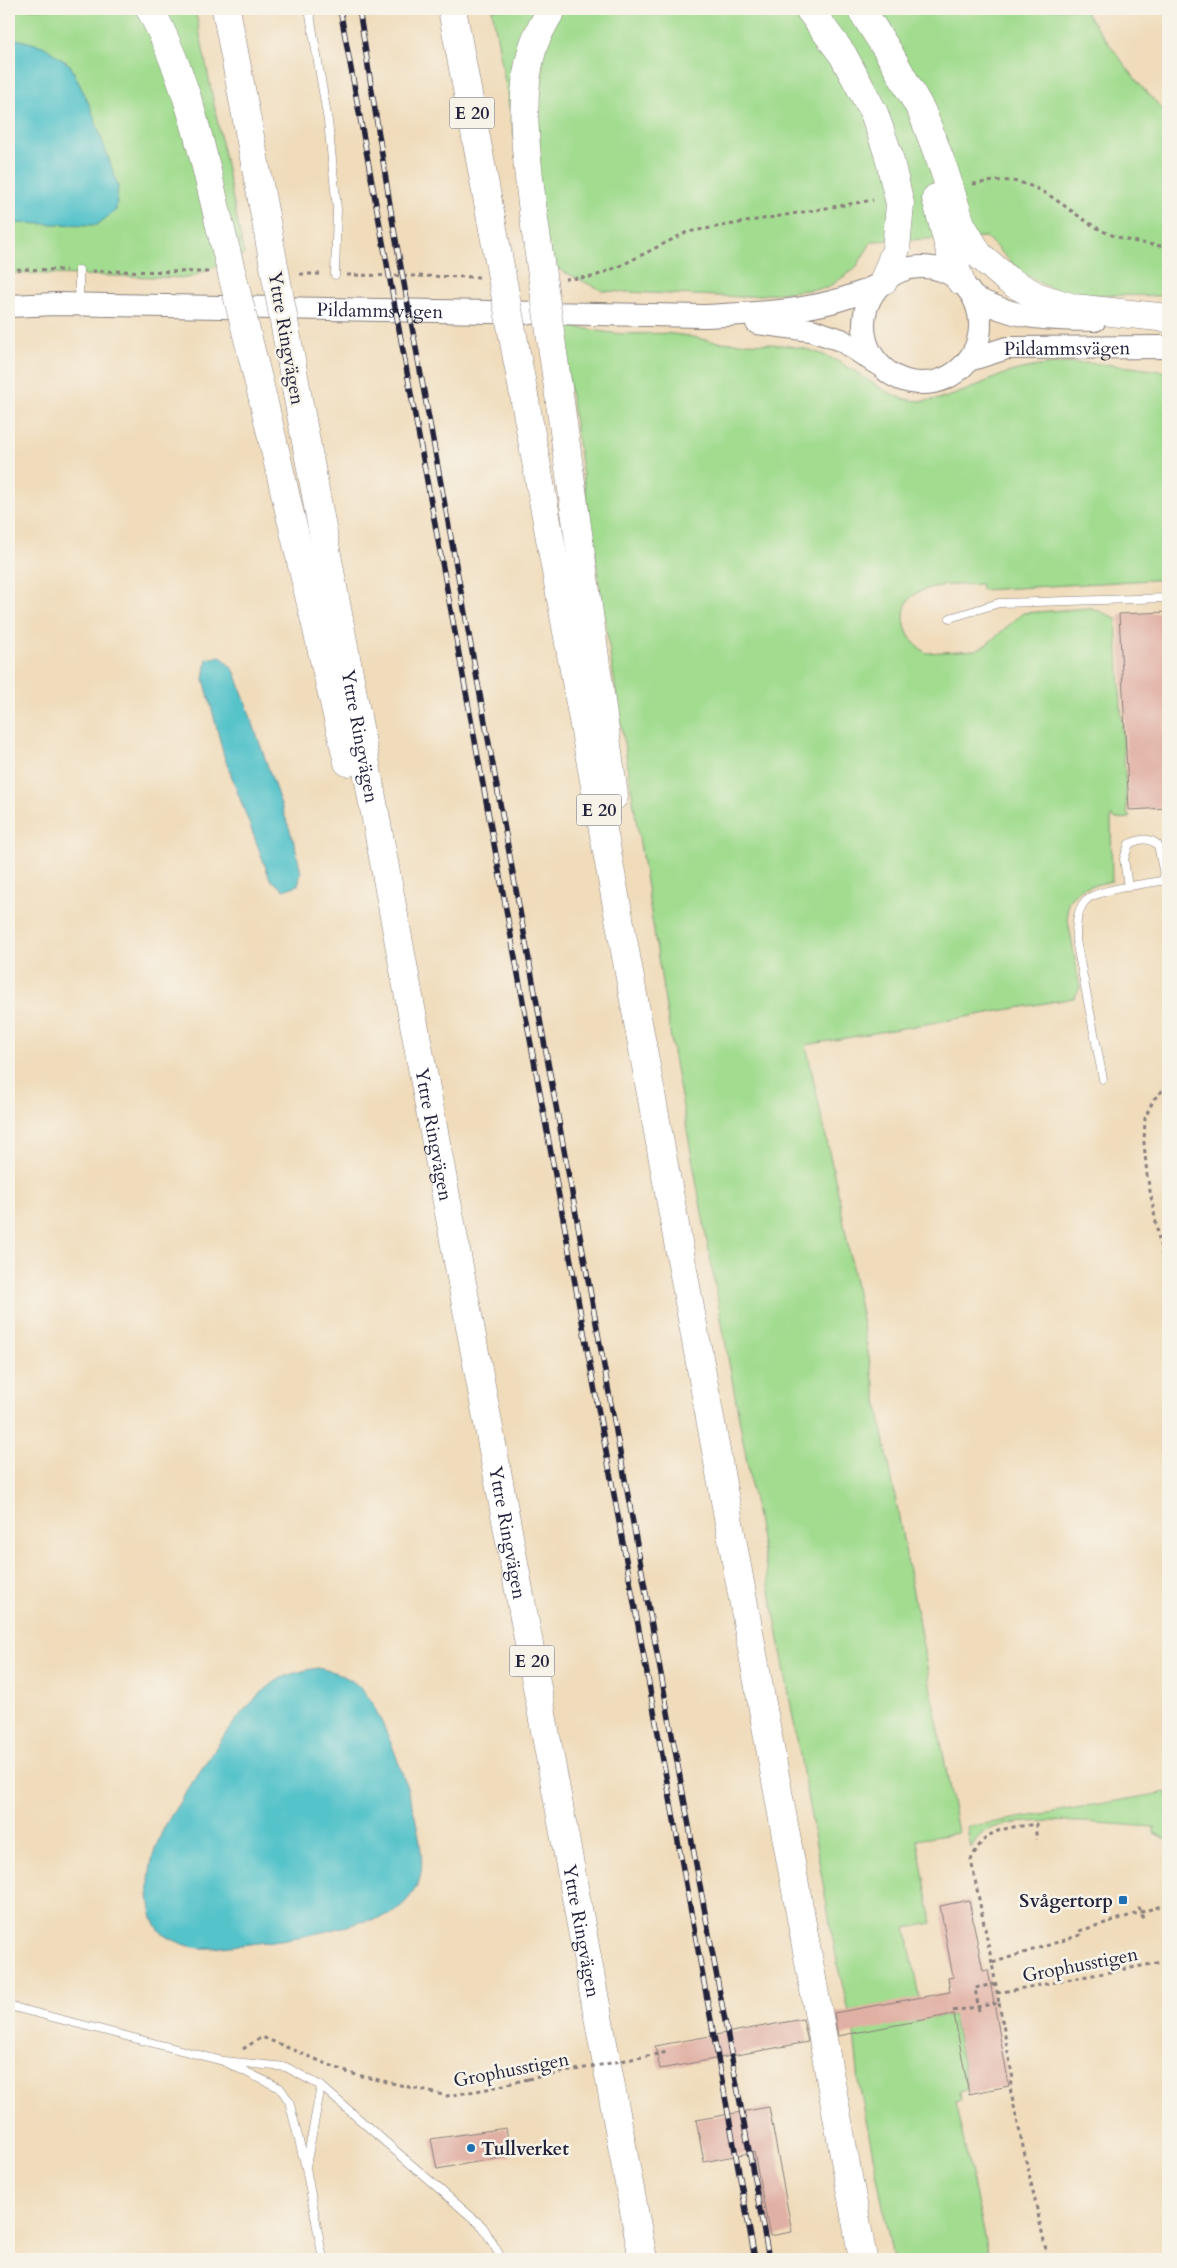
<svg xmlns="http://www.w3.org/2000/svg" width="1177" height="2268" viewBox="0 0 1177 2268" font-family="Cardo,serif">
  <style>
    .green { fill: #a1dc8f; stroke: #627f65 }
    .water { fill: #55c3ca; stroke: #3c7282 }
    .building { fill: #e1b0a4 }
    .lines { fill: none; stroke-linecap: round; stroke-linejoin: round }
    .service-casing { stroke: #897f7b; stroke-width: 9 }
    .secondary-casing { stroke: #897f7b; stroke-width: 24 }
    .motorway-casing { stroke: #897f7b; stroke-width: 29 }
    .path { stroke: #897f7b; stroke-width: 3; stroke-dasharray: 4 4; stroke-linecap: butt }
    .service { stroke: #fff; stroke-width: 8 }
    .secondary { stroke: #fff; stroke-width: 22 }
    .motorway { stroke: #fff; stroke-width: 28 }
    .rail-casing { stroke: #22223b; stroke-width: 5.5 }
    .rail { stroke: #f7f3e8; stroke-width: 4; stroke-dasharray: 11; stroke-linecap: butt }
    .motorway-bridge-casing { stroke: #897f7b; stroke-width: 29; stroke-linecap: butt }
    .path-bridge { stroke: #897f7b; stroke-width: 3; stroke-dasharray: 4 4; stroke-linecap: butt }
    .motorway-bridge { stroke: #fff; stroke-width: 28 }
    .poi-dot { fill: #1f6fb2; stroke: #f7f3e8; stroke-width: 2 }
    .labels { text-anchor: middle; stroke-width: 5; stroke-linejoin: round; paint-order: stroke }
    .shield { fill: #f7f3e8; stroke: #62616f; stroke-width: 1 }
    .shield-label { font-size: 18px; font-weight: bold; fill: #22223b }
    .street-label { font-size: 19px; fill: #22223b; stroke: #f7f3e8 }
    .poi-label { font-size: 19px; font-weight: bold; fill: #22223b; stroke: #f7f3e8; text-anchor: end }
  </style>
  <rect width="100%" height="100%" fill="#f7f3e8"/>
  <filter id="ink" filterUnits="userSpaceOnUse"><feTurbulence type="fractalNoise" baseFrequency=".02" numOctaves="2"/><feDisplacementMap in="SourceGraphic" scale="10" xChannelSelector="R" yChannelSelector="G"/><feConvolveMatrix kernelMatrix="1 2 1 2 8 2 1 2 1" color-interpolation-filters="sRGB"/></filter>
  <filter id="wash" filterUnits="userSpaceOnUse"><feTurbulence type="fractalNoise" baseFrequency=".0096" numOctaves="4" result="noise"/><feDisplacementMap in="SourceGraphic" scale="20" xChannelSelector="R" yChannelSelector="G"/><feGaussianBlur stdDeviation="1.12" result="paint"/><feColorMatrix in="noise" values="0 0 0 0 0 0 0 0 0 0 0 0 0 0 0 0 0 1.4 0 .05"/><feComposite in="paint" operator="in"/></filter>
  <g filter="url(#wash)">
    <rect width="100%" height="100%" fill="#f0dcbb"/>
    <path class="green" d="M9 9H195L244 255 189 278 9 273Z
      M492 9H1083L1140 85 1168 115V296L1061 294 1022 273 986 237 872 241 855 269 827 288 742 297 603 291 536 258Z
      M560 325C576 326 590 330 605 332 627 336 651 332 673 334 688 335 703 340 718 342 747 344 776 342 805 349 823 353 840 362 856 372 872 382 890 397 910 400 950 406 981 379 1018 370 1074 357 1113 365 1168 372V579L982 590 981 584C956 586 905 580 904 615 904 634 912 642 926 653L976 650 987 644 1023 613 1091 608 1116 618 1127 812 1130 818 1116 819 1111 816 1112 881 1082 888 1068 901 1067 914 1080 988 1074 998 806 1045 839 1197 958 1833 917 1840 932 1923 906 1928 923 2019 953 2015 967 2089 960 2091 961 2100 955 2102 990 2259H893L859 2083 854 2032 838 1967 673 1052 610 654Z
      M1168 1792V1840L1154 1833V1827C1114 1825 1020 1813 986 1831 979 1835 975 1841 971 1848L967 1827Z"/>
    <path class="water" d="M9 37 43 46 70 65 90 106 118 186 116 210 97 225 9 223Z
      M221 656 235 672 295 845 301 873 298 885 284 890 270 879 224 756 204 679 207 659Z
      M317 1668C336 1672 350 1676 363 1691 388 1719 433 1846 419 1881 414 1894 402 1908 390 1914 382 1918 370 1920 361 1922 321 1934 281 1941 240 1945 227 1946 213 1949 200 1948 189 1947 177 1942 168 1937 155 1930 152 1917 150 1904 147 1882 150 1860 159 1839 167 1819 181 1801 192 1783 216 1748 238 1710 272 1684 285 1674 302 1671 317 1668Z"/>
    <g id="blocks">
      <path class="building" d="M1168 612V808L1129 810 1119 614Z
        M969 1900 983 1971 988 1970 1009 2086 969 2094 954 2014 838 2036 834 2013 950 1992 948 1978 953 1977 940 1906Z
        M803 2019 808 2042 660 2069 655 2046Z
        M769 2107 792 2232 770 2236 754 2152 704 2162 696 2120Z
        M506 2128 511 2156 437 2169 431 2139Z"/>
    </g>
  </g>
  <g filter="url(#ink)">
    <use href="#blocks" fill-opacity="0" stroke="#897f7b" stroke-width="1"/>
    <g class="lines">
      <g class="service-casing">
        <path id="service" d="M309 9 328 121 337 209 335 275
          M79 303V270
          M950 618 999 603 1168 598
          M1128 887 1124 859 1129 844C1140 839 1148 837 1158 845L1165 880
          M1103 1079 1076 940C1076 926 1076 911 1086 900 1098 889 1150 883 1168 880
          M9 2006 223 2061
          M306 2166 321 2086
          M323 2259 306 2168 289 2101 280 2088 223 2061 286 2067 321 2086 483 2227 499 2254 500 2259"/>
      </g>
      <g class="secondary-casing">
        <g id="secondary">
          <circle cx="922" cy="325" r="58"/>
          <path d="M975 298C1020 320 1046 319 1095 320"/>
          <path id="s1" d="M9 306 56 304 703 316C764 313 823 312 878 285"/>
          <path d="M757 323 811 330 841 340 876 363"/>
          <path id="s2" d="M969 360 1007 348 1168 347"/>
        </g>
      </g>
      <g class="motorway-casing">
        <g id="motorway">
          <path d="M150 9C186 76 202 148 219 222"/>
          <path d="M226 9 265 216"/>
          <path d="M452 9 491 218"/>
          <path d="M809 9 843 55 874 113 888 153 900 204 896 249 884 280"/>
          <path d="M861 9 889 53 922 112 944 170 961 224 979 255 1008 280 1038 297 1074 308 1168 318"/>
          <path d="M936 198 951 255 960 280"/>
          <path d="M533 212C527 158 517 100 533 47 537 34 545 21 552 9"/>
          <path id="s3" d="M297 393 643 2259"/>
          <path d="M263 399 348 762"/>
          <path d="M525 401 863 2259"/>
          <path d="M560 402 614 796"/>
        </g>
      </g>
      <path class="path" d="M973 184C987 182 1003 179 1018 182 1052 190 1075 218 1105 232 1124 241 1147 244 1168 247
        M9 269 66 270
        M92 271 209 272
        M300 274H321
        M347 275 479 277
        M565 279 593 277 622 265 687 232 873 200
        M1168 1085 1154 1099 1145 1118 1144 1143 1147 1175 1168 1287
        M1139 1907 1144 1922
        M992 1963 971 1860C986 1827 1003 1829 1036 1824V1840
        M997 1993 1168 1961
        M999 2003 1013 2079 1010 2088 1048 2259
        M953 2011 999 2003 992 1963 1080 1935 1079 1931 1168 1904
        M979 2011 975 1988 995 1984
        M1167 2039 1168 2045
        M243 2049 262 2037 349 2073 447 2096 487 2089 528 2079"/>
      <use href="#service" class="service"/>
      <use href="#secondary" class="secondary"/>
      <use href="#motorway" class="motorway"/>
      <g class="rail-casing">
        <path id="rail" d="M340 9 755 2259
          M359 9 393 224 769 2259"/>
      </g>
      <use href="#rail" class="rail"/>
      <g class="motorway-bridge-casing">
        <path id="motorway-bridge" d="M533 212 560 402
          M265 216 297 393
          M491 218 525 401
          M219 222 263 399"/>
      </g>
      <path class="path-bridge" d="M528 2079 668 2052"/>
      <use href="#motorway-bridge" class="motorway-bridge"/>
    </g>
  </g>
  <g class="poi-dot">
    <rect x="1118" y="1895" width="10" height="10" rx="2.5"/>
    <circle cx="471" cy="2148" r="5"/>
  </g>
  <g class="labels">
    <g class="shield">
      <rect x="449.5" y="97.5" width="45" height="31" rx="4"/>
      <rect x="576.5" y="794.5" width="45" height="31" rx="4"/>
      <rect x="509.5" y="1645.5" width="45" height="31" rx="4"/>
    </g>
    <g class="shield-label">
      <text x="472" y="119">E 20</text>
      <text x="599" y="816">E 20</text>
      <text x="532" y="1667">E 20</text>
    </g>
    <g class="street-label">
      <text dy="7" stroke="none"><textPath href="#s1" startOffset="371">Pildammsvägen</textPath></text>
      <text transform="translate(287 338) rotate(80)" y="7">Yttre Ringvägen</text>
      <text dy="7" stroke="none"><textPath href="#s2" startOffset="100">Pildammsvägen</textPath></text>
      <text dy="7" stroke="none"><textPath href="#s3" startOffset="349">Yttre Ringvägen</textPath></text>
      <text dy="7" stroke="none"><textPath href="#s3" startOffset="754">Yttre Ringvägen</textPath></text>
      <text dy="7" stroke="none"><textPath href="#s3" startOffset="1159">Yttre Ringvägen</textPath></text>
      <text dy="7" stroke="none"><textPath href="#s3" startOffset="1564">Yttre Ringvägen</textPath></text>
      <text transform="translate(1080 1964) rotate(-11)" y="7">Grophusstigen</text>
      <text transform="translate(511 2069) rotate(-11)" y="7">Grophusstigen</text>
    </g>
    <g class="poi-label">
      <text x="1113" y="1907">Svågertorp</text>
      <text x="481" y="2155" text-anchor="start">Tullverket</text>
    </g>
  </g>
  <rect width="1177" height="2268" fill="none" stroke="#f7f3e8" stroke-width="30"/>
</svg>
